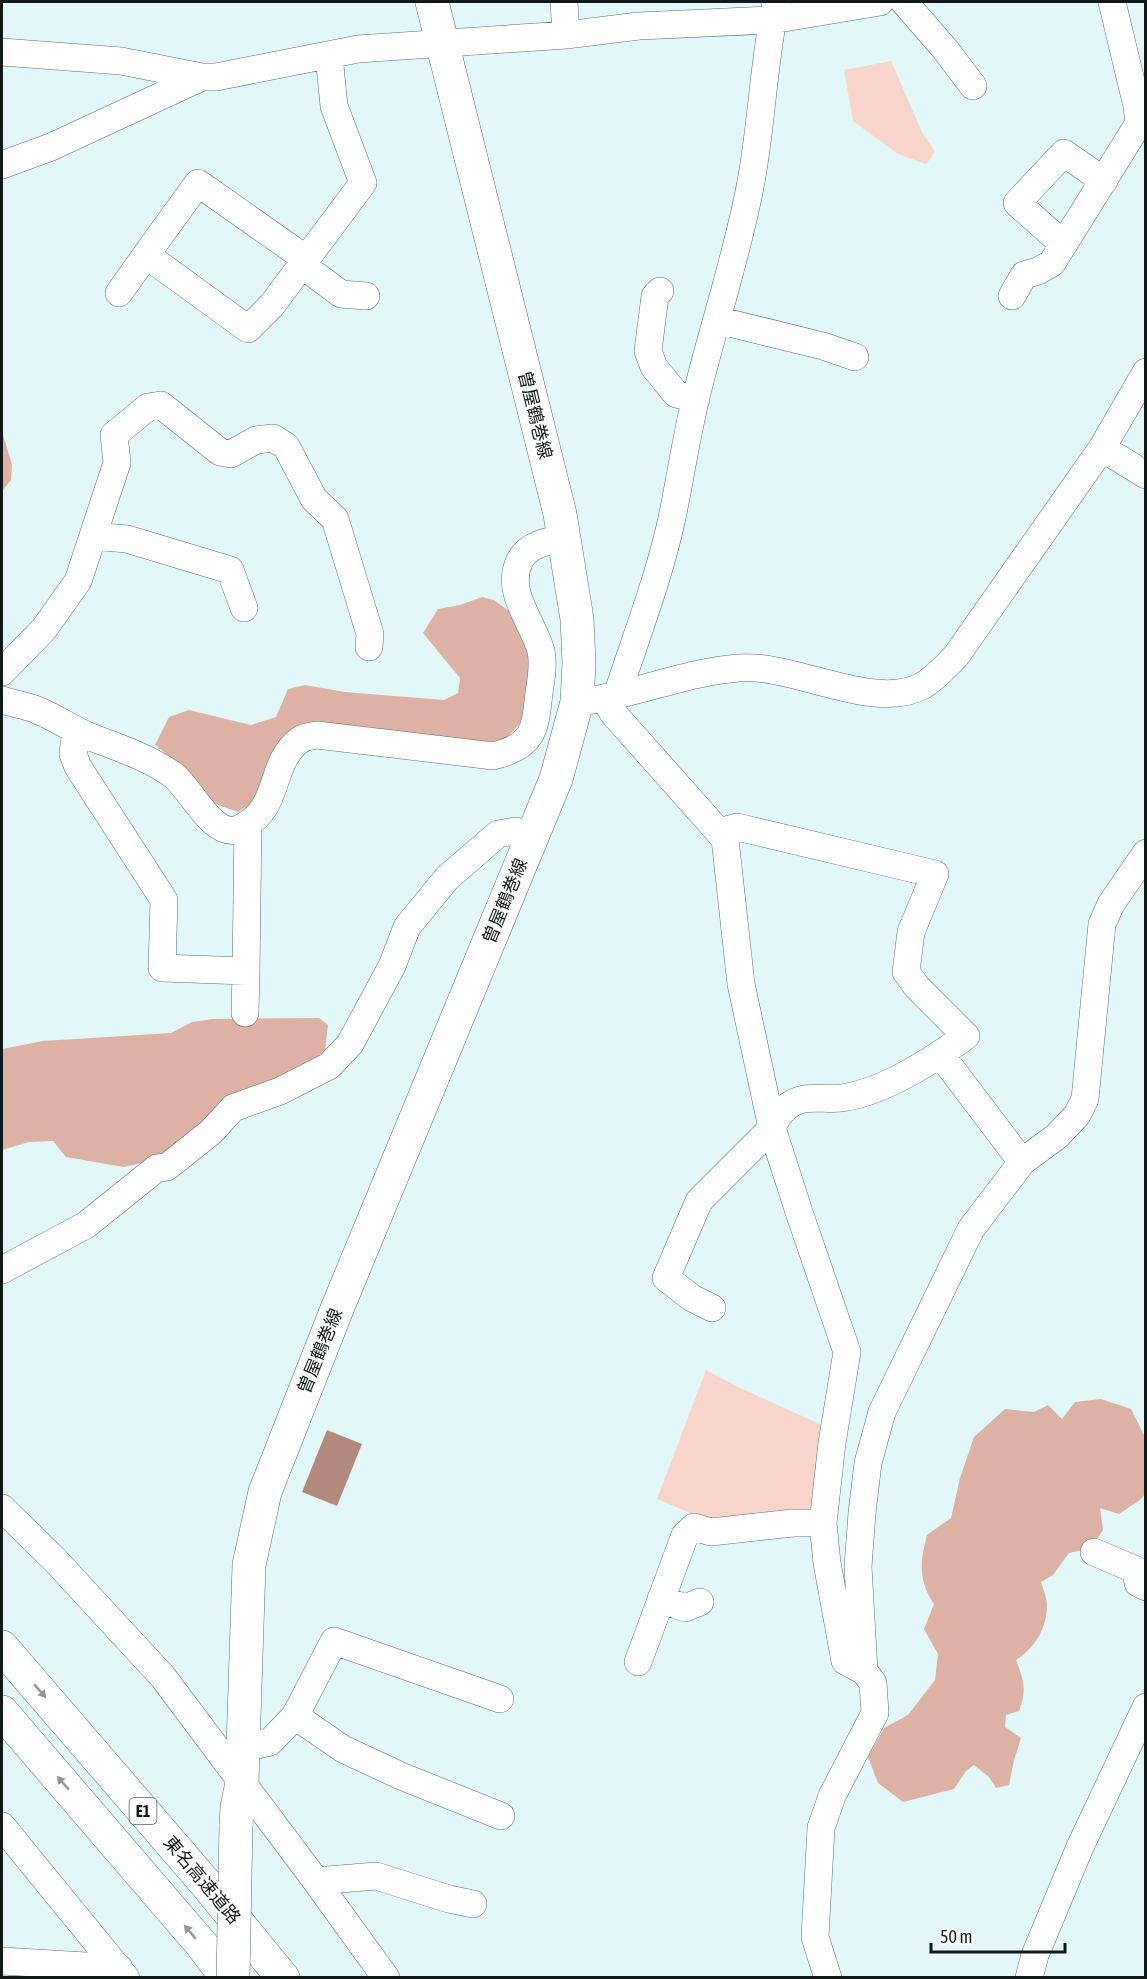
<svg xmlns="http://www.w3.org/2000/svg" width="1147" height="1979" viewBox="0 0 1147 1979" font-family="'Asap Condensed','Noto Sans JP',sans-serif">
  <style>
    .green { fill: #f9d4ca }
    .forest { fill: #deb1a5 }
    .water { fill: #b3887d }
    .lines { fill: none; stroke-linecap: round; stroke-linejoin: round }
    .minor-casing { stroke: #5b6d6e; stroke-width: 28 }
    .major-casing { stroke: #5b6d6e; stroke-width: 34 }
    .highway-casing { stroke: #5b6d6e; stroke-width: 34 }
    .minor { stroke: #fff; stroke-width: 27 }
    .major { stroke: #fff; stroke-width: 33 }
    .highway { stroke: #fff; stroke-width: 33 }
    .major-bridge-casing { stroke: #5b6d6e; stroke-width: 34; stroke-linecap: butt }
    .major-bridge { stroke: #fff; stroke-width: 33 }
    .oneway { fill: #949797 }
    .labels { text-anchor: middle; stroke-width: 4.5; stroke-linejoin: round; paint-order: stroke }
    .shield { fill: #fff; stroke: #585d5d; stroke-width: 1.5 }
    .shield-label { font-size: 16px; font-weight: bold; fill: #111818 }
    .street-label { font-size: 18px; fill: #111818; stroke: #fff }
  </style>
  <rect width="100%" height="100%" fill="#e2f7f8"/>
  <path class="green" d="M891 61 922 132 935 152 926 164 898 154 853 121 844 70Z
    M706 1370 740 1388 824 1426 812 1514 714 1523 657 1499Z"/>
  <path class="forest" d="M2 431 12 465 11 480 2 491Z
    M482 597 494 600 513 614 531 656 524 719 499 746 311 726 277 743 254 801 238 812 210 802 184 768 155 745 169 717 189 710 251 725 276 717 288 689 305 685 345 692 444 700 458 693 460 678 423 633 438 609 460 605Z
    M319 1018 328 1025 325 1051 170 1157 124 1167 66 1157 53 1141 29 1142 2 1150V1049L43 1041 171 1033 192 1022 213 1019Z
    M1101 1399 1131 1409 1145 1437V1494L1140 1500 1119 1514 1100 1508 1103 1530 1091 1548 1069 1553 1053 1575 1041 1582C1043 1589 1047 1598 1047 1605 1047 1628 1035 1648 1016 1660 1024 1681 1027 1690 1019 1711L1006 1715 1005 1727 1021 1738 1014 1760 1009 1785 996 1788 989 1777 974 1765 966 1771 954 1789 903 1802 878 1783 868 1757 884 1728 908 1715 935 1680 938 1654 924 1629 934 1604C918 1580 920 1562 927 1535L951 1518 960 1478 974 1437 1005 1409 1034 1412 1048 1405 1062 1419 1075 1402Z"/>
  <path class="water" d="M327 1430 362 1444 337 1506 302 1492Z"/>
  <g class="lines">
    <g class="minor-casing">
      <path id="minor" d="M564 2 566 35
        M904 2 945 49 973 86
        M1112 2 1137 106 1139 123
        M2 52 121 61 202 77H216L358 49 566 35 639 26 772 20 880 2
        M2 165 51 147 202 77
        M1063 244 1017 203 1064 153 1104 181
        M306 259 198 183 146 255 248 329 272 305 363 183 334 106 329 56
        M302 265 341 294 366 296
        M660 291 655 296 648 351 654 367 676 394 696 399
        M119 293 146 255
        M1012 296 1024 275 1038 271 1052 263 1139 123 1146 125
        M717 320 823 346 855 357
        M1102 448 1146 475
        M93 536 127 539 230 570 244 608
        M2 672 44 629 78 581 117 463 114 435 148 407 161 405 220 452 231 454 256 440 273 438 286 446 314 499 335 519 370 634 369 647
        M617 695C636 637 659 578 672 518 681 475 687 431 698 389 715 321 737 255 750 187 762 126 763 63 776 3
        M604 698 613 713 725 839 741 984 772 1128 799 1212 847 1352 832 1443 823 1523 827 1563 845 1661 864 1671 873 1683 875 1713 832 1796 821 1828 815 1937 828 1978
        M2 700C13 704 26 705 37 710 54 717 69 727 86 735 115 747 147 756 173 775 191 789 211 835 236 830 239 830 241 827 244 826 281 807 269 762 300 740 304 737 311 736 317 735L493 756C534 746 535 730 539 693 541 679 544 665 541 651 533 621 504 592 520 560 529 544 547 541 564 539
        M587 701C639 693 687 672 739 668 793 663 873 712 922 686 936 678 945 667 956 656L1102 448 1146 372
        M76 730 73 754 78 767 164 900 162 968 246 971 248 824
        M245 1013 246 971
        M941 1055 1022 1162
        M2 1270 86 1225 157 1168 167 1167 211 1132 233 1108 280 1091 329 1066 350 1044 392 966 407 927 447 878 498 834 515 831 533 835
        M712 1308 692 1298 666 1278 699 1201 772 1128C778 1114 785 1105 800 1100 812 1096 829 1100 842 1098 884 1092 932 1061 966 1036L917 987 906 972 911 932 935 874 737 827 719 832
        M2 1508 55 1560 163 1677 316 1881 386 1978
        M1094 1552 1136 1570 1138 1583 1146 1587
        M661 1599 685 1608 700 1602
        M638 1662 685 1535 694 1527 711 1532 793 1523H823
        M864 1671 858 1567 862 1513 868 1463 882 1412 971 1229 1022 1162 1057 1136 1077 1115 1085 1099 1102 924 1111 904 1146 853
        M295 1716 343 1749 401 1776 501 1816
        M243 1748 270 1742 295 1716 334 1641 500 1699
        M2 1826 126 1978
        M316 1881 376 1876 449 1899 473 1904
        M2 1961 119 1968
        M1029 1978 1035 1955 1080 1847 1146 1707"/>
    </g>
    <g class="major-casing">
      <path id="major" d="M236 1826 237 1807 242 1783 243 1748 249 1565 265 1492 337 1309 556 779 577 702 579 663 577 619 560 514 432 2"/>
    </g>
    <g class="highway-casing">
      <path id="highway" d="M2 1647 207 1885 283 1978
        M2 1712 202 1945 227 1978"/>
    </g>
    <use href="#minor" class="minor"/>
    <use href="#major" class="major"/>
    <use href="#highway" class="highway"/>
    <g class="major-bridge-casing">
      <path id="major-bridge" d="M233 1978 236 1826"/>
    </g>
    <use href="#major-bridge" class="major-bridge"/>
  </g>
  <defs><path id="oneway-solid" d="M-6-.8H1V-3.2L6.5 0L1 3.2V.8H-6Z" transform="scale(1.5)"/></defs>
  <g class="oneway">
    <use href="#oneway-solid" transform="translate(40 1691) rotate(49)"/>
    <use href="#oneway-solid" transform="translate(63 1783) rotate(-131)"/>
    <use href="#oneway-solid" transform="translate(190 1932) rotate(-130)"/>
  </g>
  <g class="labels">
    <rect class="shield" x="129.5" y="1798" width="27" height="26" rx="4.5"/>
    <g class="shield-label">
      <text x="143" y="1817">E1</text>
    </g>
    <g class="street-label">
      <text transform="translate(535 415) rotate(76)" y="6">曽屋鶴巻線</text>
      <text transform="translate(505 901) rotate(-68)" y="6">曽屋鶴巻線</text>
      <text transform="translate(320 1351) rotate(-68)" y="6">曽屋鶴巻線</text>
      <text transform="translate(202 1880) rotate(50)" y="6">東名高速道路</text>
    </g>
  </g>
  <rect width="1147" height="1979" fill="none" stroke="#111818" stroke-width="6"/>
  <path d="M931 1943v9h134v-9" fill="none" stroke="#111818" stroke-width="3"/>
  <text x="940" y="1943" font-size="18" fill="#111818" stroke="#ffffff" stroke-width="4.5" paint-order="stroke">50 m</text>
</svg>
